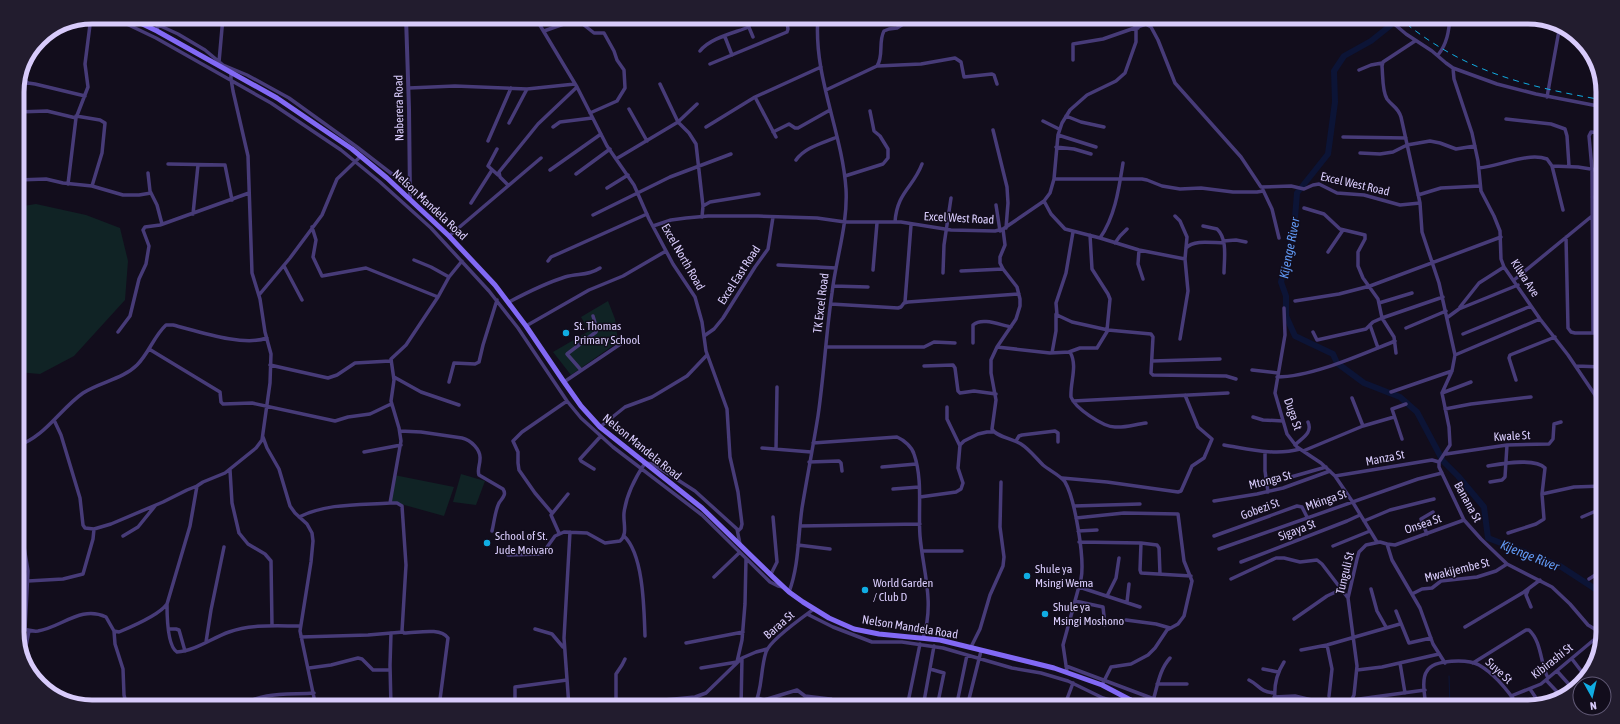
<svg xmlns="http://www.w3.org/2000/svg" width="1620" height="724" viewBox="0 0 1620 724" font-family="'Asap Condensed',sans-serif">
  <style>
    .green { fill: #102325 }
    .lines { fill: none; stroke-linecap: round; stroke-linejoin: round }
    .stream { stroke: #0c1436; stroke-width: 1 }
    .river { stroke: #0c1436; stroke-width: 6 }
    .minor { stroke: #473b78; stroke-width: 3.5 }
    .tertiary { stroke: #473b78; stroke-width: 4 }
    .secondary { stroke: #8269f5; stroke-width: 5 }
    .rail { stroke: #10ade3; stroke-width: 1; stroke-dasharray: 6 5; stroke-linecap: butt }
    .poi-dot { fill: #10ade3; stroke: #120d1c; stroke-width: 1.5 }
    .labels { text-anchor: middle; stroke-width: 3; stroke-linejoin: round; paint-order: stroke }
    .street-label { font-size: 12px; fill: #d8cbfb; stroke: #120d1c }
    .poi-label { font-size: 12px; fill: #d8cbfb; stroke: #120d1c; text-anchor: start }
    .water-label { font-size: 13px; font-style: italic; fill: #6199f4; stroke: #120d1c }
    .rim { fill: none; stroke: #d8cbfb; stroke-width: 5 }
  </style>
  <rect width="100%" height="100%" fill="#120d1c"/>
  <path class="green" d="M36 204 86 215 120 228 128 261 125 300 74 356 40 374 17 372V207Z
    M608 301 615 319 618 342 571 375 553 352 589 331 581 317Z
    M461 474 485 481 476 505 453 502Z
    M394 475 454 487 444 516 390 501Z"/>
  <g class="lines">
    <path class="stream" d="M1394 21 1397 17
      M1449 676 1450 707"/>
    <path class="river" d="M1391 25 1371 41 1344 56 1334 71 1335 102 1328 154 1297 193 1294 230 1281 282 1286 296V316L1295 336 1333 354 1337 363 1364 383 1400 397 1417 412 1443 461 1458 476 1484 507 1488 538 1560 566 1603 594"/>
    <path class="minor" d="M112 17 156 38 271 103 341 150 380 182 431 228 489 291 518 328 567 401 581 418 613 447 702 515 770 582 778 586 783 587
      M141 17 178 34 205 50 223 65 247 75 289 98 357 147 410 188
      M535 17 577 87 607 146 634 185 649 219 673 264 695 297 702 322 706 351 727 409 730 457 738 492 742 524 741 528 738 531
      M747 17 748 25 753 37
      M1386 17 1406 34 1432 51 1446 63 1453 68 1497 84 1536 94 1603 107
      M818 20 827 17
      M1138 28 1141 17
      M157 31 158 17
      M544 31 575 20 579 21 594 33H604L614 51 617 60 624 70 625 88 617 101 590 113
      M725 37 732 55
      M1415 41 1383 62 1382 66C1383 76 1382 91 1387 99 1393 107 1398 107 1401 117L1420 203 1422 232 1439 283 1455 355 1452 371 1442 393 1449 427 1450 445 1439 462V467L1464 520 1481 539 1507 564 1552 587 1570 604 1588 625 1603 634
      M700 51C710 38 734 33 749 27
      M1438 55C1447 44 1449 31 1450 17
      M1073 60V44L1103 39 1146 24 1151 27 1158 40 1175 83 1241 157 1261 187 1291 186 1304 189 1313 185 1319 184 1337 193 1364 195 1400 205 1420 203
      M219 62 223 17
      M710 64 787 32 788 29 786 17
      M877 66 921 64 955 58 961 62 964 77 992 74 994 75 997 84
      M1453 68 1454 79 1472 133 1478 161 1481 191 1494 216 1500 231 1501 259 1504 267 1540 319 1568 355 1595 395C1601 409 1595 425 1603 439
      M1359 70 1371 65 1382 63
      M21 78 28 83
      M660 84 678 122 689 133 696 144 703 206 702 217
      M18 85 28 83 35 84 85 96
      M409 88 455 86 527 89 575 84
      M826 90 877 66C884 56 878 42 884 31L889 29 897 28 908 21 923 17
      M755 97 776 137
      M1547 97 1560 25
      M629 109 647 141
      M17 112 47 111 76 118
      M76 116 100 120 105 123 102 153 92 186
      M1066 116 1081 122 1104 127
      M1506 119 1551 124 1565 129 1567 136 1569 166
      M1043 121 1059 129
      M509 123 527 89
      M553 127 560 122 592 118
      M706 127 755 97 821 67
      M993 130 1007 187 1008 203 1006 228
      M773 132 789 124 795 128H798L830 110
      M1058 135 1096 147
      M1343 137 1406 138
      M488 141 511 88
      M1056 147 1074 149 1091 154
      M497 149 488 166 498 175
      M1360 153 1380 154 1393 152 1407 145 1430 141 1440 143 1456 149 1475 146
      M616 159 678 122 697 104
      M796 160C805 147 823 143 837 137
      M168 164 225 165 232 200
      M1552 166 1578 167 1603 171
      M1479 168C1500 166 1528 152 1547 159L1552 166 1563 210
      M550 170 601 134
      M148 173 150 191 157 205 162 224
      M576 174 610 149
      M845 176 883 164 888 158V149L880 136 874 131 870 111
      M1054 179H1142L1147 180 1162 186 1180 189 1201 188 1233 192H1257L1263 191
      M17 180 46 179 63 183 92 186 123 195H139L151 193
      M68 184 76 118 88 87 85 64 91 17
      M508 185 500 177 499 172 538 124 577 87
      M607 188 628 175
      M1263 190 1272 209 1279 238
      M1418 195 1441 188 1480 186
      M1592 197 1603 198
      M1044 201 1051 214 1065 229 1100 238 1139 250 1185 259
      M471 203 492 170
      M996 205 1000 231
      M703 206 710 202 759 194
      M1304 208 1324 214 1340 229 1365 235V239L1358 252V266L1363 278 1378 299 1382 318 1394 337 1396 353
      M193 214 198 165
      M593 215 670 177 731 154
      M1175 216 1180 221 1187 237 1185 259 1188 291 1180 339
      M895 222C897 192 913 188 922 164
      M653 226 671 220 686 218 708 216H758L817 218 845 222H901L951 230 995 231 1003 229 1044 201 1050 193 1054 179 1058 135 1062 123 1070 110 1087 95 1116 81 1125 73 1136 42V28L1131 17
      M1203 226 1217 229C1228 239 1224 260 1224 273
      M312 227 316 240 313 257 322 276 366 268 438 297
      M1003 229 1005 245 1000 257V263L1003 269 1017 287 1020 299V306L1016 319 997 347 991 360V373L996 400 992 429C995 436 1013 439 1021 444 1029 449 1036 458 1043 465 1050 471 1060 475 1065 482 1075 499 1085 559 1081 579L1063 645 1067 672
      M1073 232 1066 273 1056 303 1057 315 1072 322 1108 330 1151 334 1153 337 1151 373 1153 375 1226 376 1236 379
      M1090 235 1092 269 1108 294 1110 299 1107 330
      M449 236 541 158
      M1566 237 1568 328 1571 332 1575 333H1603
      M1100 238C1115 217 1119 188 1123 163
      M1223 241 1236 240 1246 242
      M1115 243 1120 236 1127 229
      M1186 248C1194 239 1213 243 1224 243
      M1593 249 1603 250
      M1139 250 1138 264 1143 279
      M1328 252 1343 230
      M414 260 431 267 449 277
      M548 261 551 257 647 214
      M778 265 836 268
      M284 266 302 300
      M873 270 877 223
      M961 271 1003 269
      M943 273 944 245 951 198
      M1514 280 1592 216
      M833 286 868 287
      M259 295 290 258 322 215 337 179 361 156
      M1295 301 1339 294 1370 286 1501 237
      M509 302C526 293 546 283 565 277 578 273 588 276 600 268
      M905 302 911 225
      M1379 303 1412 293
      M831 304 898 308 901 307 904 303 908 302 1019 294
      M1460 307 1479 283 1504 267
      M1284 308 1285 335 1275 393 1287 434 1297 447 1321 463 1335 476 1352 501 1377 542
      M1448 317 1459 309 1518 285
      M1370 325 1378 348
      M526 326 589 290 623 276 666 251
      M1406 328 1446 311
      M118 332 130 316 139 279 146 264 149 246 143 230 145 227 160 225 249 193
      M1313 332 1317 340 1366 329 1373 322 1382 318 1443 297
      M1593 333 1592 169 1589 136 1591 132 1603 133
      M1463 334 1531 306
      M704 336 714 329 723 318 755 267 768 249 773 217
      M973 343V325C982 317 1000 325 1011 327
      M826 347H924L934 342 955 343
      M997 347 1050 353 1070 352C1078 366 1070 382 1071 397 1075 408 1103 427 1115 427 1125 428 1136 424 1146 423
      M149 349 220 392 221 402 223 404 252 403 335 421 348 417 370 414 391 404
      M1069 352 1080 348H1097L1108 330
      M1052 353 1056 331V314
      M1455 355 1540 319
      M1152 361 1220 359
      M270 365 328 378 337 375 355 363 390 361
      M924 366 953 365 955 368 958 391 960 393 974 391 996 394
      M1576 366 1603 367
      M581 370 567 354 596 332V326L593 316
      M1252 370 1278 373
      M394 377 421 392 459 405
      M1277 377C1312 377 1362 354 1395 341
      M1516 380 1509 358 1510 355 1555 337
      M449 382 454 363 475 364 479 362 483 345 497 300
      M564 382 622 343
      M1391 392 1452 371
      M1442 393 1471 382
      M1352 398 1363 426
      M1073 401 1228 393
      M947 407V419L960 446
      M1445 409 1471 404 1531 397
      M1253 417 1263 420 1283 421
      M54 420 61 435 80 498 83 525 85 528 94 529 111 524 163 502 187 490 197 486 203 482 225 473 256 448 262 440 270 383 271 354 265 332 260 299 252 273 248 156 233 91 231 79V72
      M600 427 625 407 652 397 687 376 707 355
      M400 431 421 432 462 438C471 440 481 450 480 459 480 465 477 470 479 475L503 489C507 495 502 498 499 503 495 511 494 523 492 531
      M263 437 267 448 279 469 290 506 295 513 307 524 312 533 313 541 311 562 300 631 316 707
      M1402 439 1392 409 1406 404
      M1016 441 1019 436 1022 435 1055 431 1058 433V442
      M813 443 897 437C904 440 912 447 914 454 923 480 918 509 920 536 923 571 935 603 923 638
      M1224 445C1249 449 1275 456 1300 449
      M1295 445C1302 438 1313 433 1308 422
      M17 446C45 437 60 409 83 393 100 382 123 379 137 365 149 353 154 336 166 325H173C197 331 243 347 267 338
      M762 448 811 452
      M776 449 777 387
      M1303 451 1363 426 1394 417
      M364 452 401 445
      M1265 452V471L1268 492
      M1446 454 1507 445 1549 444 1553 439 1554 424 1561 422
      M809 462 839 461 841 463 842 471
      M1488 466C1500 464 1535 457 1545 468L1542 494 1544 519 1536 524 1508 533
      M882 467 916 464
      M594 469 581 461 580 459 600 437
      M230 470 232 503 239 533 248 544 265 554 271 561 272 626
      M1335 476 1432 460 1439 462
      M1291 477 1326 467
      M1062 478 1107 482 1178 492 1181 491 1192 466 1204 458 1212 439 1198 427 1185 395
      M1490 482 1502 480 1505 477 1507 445
      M893 489 919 487
      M1542 494 1574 487 1603 486
      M920 497 956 492 961 489 963 483 958 468 960 445 964 441 978 434 987 432H993
      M1214 501 1257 494 1283 488 1330 471
      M390 503 401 441 399 428 391 401 394 380 391 359 406 345 438 297 449 277 462 261
      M17 504 28 571 25 630
      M1074 506 1140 504
      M552 513 535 493 519 470 518 463V452L513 441 522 432 567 401
      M299 517C327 503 360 505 390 503H397L402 506 406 565 402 631 404 633C417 633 440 627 448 638L439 707
      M1582 517 1603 508
      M1076 518 1124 513 1178 514 1184 561 1192 581 1184 616 1178 624 1167 630 1155 648 1148 655 1131 664 1111 667 1102 685
      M1364 521 1390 510 1434 499
      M800 526 920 524
      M1078 531 1097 530
      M559 533 551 515 568 494
      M1427 534 1421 519 1433 512
      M123 536 138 527 155 506
      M624 536C644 555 644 611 645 636
      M1214 536 1297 506 1302 507 1307 517
      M1079 542 1141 543 1157 545 1159 548 1160 574
      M1141 543 1140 570 1141 573 1191 576
      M1387 544 1395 545 1464 520
      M798 545 830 549
      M1333 546 1370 531
      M1219 549 1418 479 1442 473
      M922 551H962
      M508 555 542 554 555 536 564 532 587 533 605 543 620 541C628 534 623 523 624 513 626 496 635 478 645 463L653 464 695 491 737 529 740 544
      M1241 562 1347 521 1360 515
      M771 574 777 562 773 517
      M714 577 739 553
      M1231 579 1276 558H1284L1300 562 1317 560 1322 564 1348 598
      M1589 579 1603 570
      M28 581 63 579 83 574 93 539 94 529
      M1079 587 1140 607
      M1371 589 1377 611 1386 627
      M1528 590 1526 595 1531 607
      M789 592C799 566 798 536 802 508 807 478 813 447 818 416 824 375 826 334 832 293 836 258 848 225 846 189 842 131 813 76 818 17
      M1412 594 1422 589 1432 588 1441 581 1477 577 1496 571 1507 564
      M1107 596 1116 578 1119 558
      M1075 601 1103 607 1105 625
      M1127 602 1129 584
      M167 604C167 616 167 646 177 652 195 651 212 638 229 632 251 624 276 626 300 626
      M1396 611 1409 643 1431 638
      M807 614 833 627 872 642H902L943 648 1012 668 1041 673 1068 681 1103 698 1123 704 1126 705 1131 699
      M1294 619 1327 596 1342 589
      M1126 620 1156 624 1170 628
      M17 627C24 629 31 632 38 631 62 627 81 605 106 617L114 631 115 644 123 669 124 695 127 707
      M1465 627 1524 592 1540 580
      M169 629H176L179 630 185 651
      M535 629 552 634 563 647
      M114 631 119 632C131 627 160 614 167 604L190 526 197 486
      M301 637 368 635 403 632
      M206 642 211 610 224 547
      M686 643 743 632
      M1327 645 1332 669 1329 696
      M971 647 980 629 990 595 1003 566 1004 557 1000 527 1001 482
      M1301 650 1327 645 1400 624
      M24 656 29 631
      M1572 659 1585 676
      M1400 663 1405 693
      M1473 663 1526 630H1529C1542 642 1540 663 1548 678
      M1066 666 1154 699
      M309 668 331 665 358 658 362 659 373 670H390
      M701 668 737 662 742 640 745 604 746 559
      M930 669 944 673 937 707
      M1263 669 1278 672
      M1357 670 1382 667 1439 654
      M1557 671 1574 690
      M1249 680C1261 686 1258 691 1274 693
      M1546 680 1562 697
      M1157 684H1187
      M1530 689 1540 704
      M1511 696 1541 684 1602 633
      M1274 697 1295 696 1316 701
      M758 698 764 700 797 690 805 696 830 699 843 707
      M831 699 833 707
      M763 700V707
      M1352 700 1425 690
      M515 702V687L567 680
      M957 703 967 655
      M620 705 616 698V674L622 665 625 659
      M241 707C260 691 290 695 314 693
      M391 707 390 665 391 633
      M569 707 564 638 570 532
      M610 707 633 703 695 697 706 693 742 658 756 652 767 649
      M694 707 695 697
      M741 707 742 658
      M754 707C763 688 760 671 766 652 770 640 803 617 814 609
      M907 707 920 644
      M923 707 934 646
      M967 707 981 651
      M1064 707 1073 683
      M1151 707C1157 691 1158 671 1170 658
      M1276 707C1273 691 1275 676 1284 662
      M1342 707 1350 703 1354 695 1357 666 1348 598 1357 559 1359 552 1366 545 1380 542 1387 544 1392 560 1420 608 1433 644 1445 663
      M1426 707C1425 697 1421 679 1427 671 1434 659 1468 659 1479 665 1495 674 1509 692 1519 707"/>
    <path class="tertiary" d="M406 17 409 109 410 198"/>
    <path class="secondary" d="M128 17 157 31 277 98 352 149 387 178 449 236 495 285 526 326 564 382 581 406 600 427 702 508 773 577 789 592 803 602 829 618 854 629 879 634 940 640 1054 668 1102 685 1144 707"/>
    <path class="rail" d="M1398 17C1462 71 1523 86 1603 100"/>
  </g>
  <g class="poi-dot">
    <circle cx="566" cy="333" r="4"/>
    <circle cx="487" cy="543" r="4"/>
    <circle cx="1027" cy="576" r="4"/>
    <circle cx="865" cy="590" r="4"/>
    <circle cx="1045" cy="614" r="4"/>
  </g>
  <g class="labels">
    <g class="street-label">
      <text transform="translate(399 108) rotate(-91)" y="4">Naberera Road</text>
      <text transform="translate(1355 184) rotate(13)" y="4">Excel West Road</text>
      <text transform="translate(430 205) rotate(43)" y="4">Nelson Mandela Road</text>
      <text transform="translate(959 218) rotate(3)" y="4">Excel West Road</text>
      <text transform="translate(683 257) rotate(60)" y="4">Excel North Road</text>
      <text transform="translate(739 275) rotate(-57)" y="4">Excel East Road</text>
      <text transform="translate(1525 278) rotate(57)" y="4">Kilwa Ave</text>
      <text transform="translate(821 303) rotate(-83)" y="4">TK Excel Road</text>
      <text transform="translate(1293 414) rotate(71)" y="4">Duga St</text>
      <text transform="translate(1512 436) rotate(-3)" y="4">Kwale St</text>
      <text transform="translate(642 447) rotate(39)" y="4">Nelson Mandela Road</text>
      <text transform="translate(1385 458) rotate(-11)" y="4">Manza St</text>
      <text transform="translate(1270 480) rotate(-14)" y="4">Mtonga St</text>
      <text transform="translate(1326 500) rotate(-19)" y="4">Mkinga St</text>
      <text transform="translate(1468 502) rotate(61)" y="4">Banana St</text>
      <text transform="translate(1260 509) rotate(-20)" y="4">Gobezi St</text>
      <text transform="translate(1423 524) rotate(-19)" y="4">Onsea St</text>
      <text transform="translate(1297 530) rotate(-21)" y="4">Sigaya St</text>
      <text transform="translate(1457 570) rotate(-14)" y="4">Mwakijembe St</text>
      <text transform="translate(1345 573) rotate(-76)" y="4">Tunguli St</text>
      <text transform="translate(779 625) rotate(-41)" y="4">Baraa St</text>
      <text transform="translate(910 627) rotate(9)" y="4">Nelson Mandela Road</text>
      <text transform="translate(1552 661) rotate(-38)" y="4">Kibirashi St</text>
      <text transform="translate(1499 671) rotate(43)" y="4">Suye St</text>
    </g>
    <g class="poi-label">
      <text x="574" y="330">St. Thomas<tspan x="574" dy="14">Primary School</tspan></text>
      <text x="495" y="540">School of St.<tspan x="495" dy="14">Jude Moivaro</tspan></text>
      <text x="1035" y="573">Shule ya<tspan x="1035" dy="14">Msingi Wema</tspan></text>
      <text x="873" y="587">World Garden<tspan x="873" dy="14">/ Club D</tspan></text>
      <text x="1053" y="611">Shule ya<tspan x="1053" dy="14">Msingi Moshono</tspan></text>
    </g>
    <g class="water-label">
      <text transform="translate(1289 248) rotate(-79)" y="5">Kijenge River</text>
      <text transform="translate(1530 555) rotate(22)" y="5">Kijenge River</text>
    </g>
  </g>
  <path d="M0 0H1620V724H0ZM92 24H1528A68 68 0 0 1 1596 92V632A68 68 0 0 1 1528 700H92A68 68 0 0 1 24 632V92A68 68 0 0 1 92 24Z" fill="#221c2e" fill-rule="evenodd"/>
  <path class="rim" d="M92 24H1528A68 68 0 0 1 1596 92V632A68 68 0 0 1 1528 700H92A68 68 0 0 1 24 632V92A68 68 0 0 1 92 24Z"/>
  <g transform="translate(1592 696) rotate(172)"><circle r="19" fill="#120d1c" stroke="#615975"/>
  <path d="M0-3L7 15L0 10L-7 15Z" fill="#10ade3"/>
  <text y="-6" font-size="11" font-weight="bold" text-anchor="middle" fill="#d8cbfb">N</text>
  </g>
</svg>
